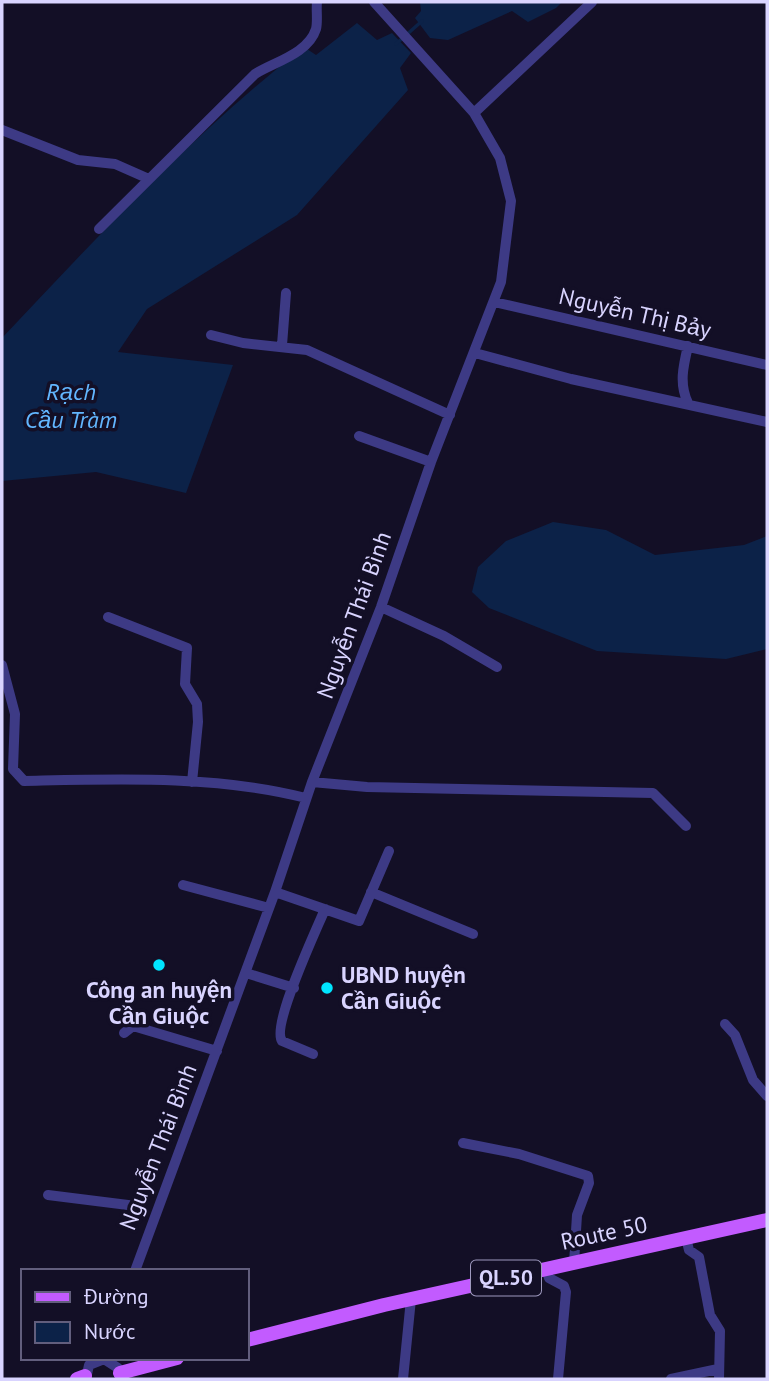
<svg xmlns="http://www.w3.org/2000/svg" width="769" height="1381" viewBox="0 0 769 1381" font-family="'PT Sans',sans-serif">
  <style>
    .water { fill: #0c2248 }
    .lines { fill: none; stroke-linecap: round; stroke-linejoin: round }
    .stream { stroke: #0c2248; stroke-width: 3.5 }
    .minor { stroke: #3d3a85; stroke-width: 10 }
    .major { stroke: #c25bff; stroke-width: 14 }
    .poi-dot { fill: #00e5ff; stroke: #130f26; stroke-width: 2.5 }
    .labels { text-anchor: middle; stroke-width: 7; stroke-linejoin: round; paint-order: stroke }
    .shield { fill: #130f26; stroke: #9e99be; stroke-width: 2 }
    .shield-label { font-size: 21px; font-weight: bold; fill: #d9d4ff }
    .street-label { font-size: 23px; fill: #d9d4ff; stroke: #130f26 }
    .poi-label { font-size: 23px; font-weight: bold; fill: #d9d4ff; stroke: #130f26; text-anchor: start }
    .water-label { font-size: 24px; font-style: italic; fill: #62b6ff; stroke: #130f26 }
  </style>
  <rect width="100%" height="100%" fill="#130f26"/>
  <path class="water" d="M420 2H562L556 8 528 22 512 11 448 40 430 38 415 18 421 11Z
    M357 23 377 40 392 33 411 53 400 68 408 90 297 215 147 309 118 352 233 365 186 493 96 472 2 481V338C98 236 194 133 304 47L316 55Z
    M553 522 606 530 655 555 744 545 767 536V649L726 659 597 651 489 608 472 592 478 567 506 541Z"/>
  <g class="lines">
    <path class="stream" d="M396 44 422 21"/>
    <path class="minor" d="M474 113 592 2
      M2 130 78 160 115 164 149 179
      M99 229 255 74C274 62 308 54 316 29 318 21 316 10 317 2
      M494 302 767 365
      M211 335 243 343 307 350 450 415
      M282 345 286 293
      M688 346C683 367 679 384 688 403
      M475 353 571 379 767 422
      M359 436 431 462
      M381 607 444 636 497 667
      M108 617 187 648 185 684 197 704 198 722 192 782
      M2 665 15 714 13 769 24 781C117 779 216 775 306 798
      M312 782 367 787 653 793 686 826
      M183 885 269 908
      M275 892 359 921 389 851
      M371 892 473 934
      M246 973 294 988
      M725 1024 735 1035 753 1080 767 1096
      M124 1033 133 1026 217 1051
      M313 1054 282 1041C271 1026 316 931 325 909
      M463 1143 519 1154 588 1176 589 1183 577 1215 574 1263
      M48 1195 136 1206
      M686 1238 689 1250 699 1257 710 1315 720 1331 719 1379
      M546 1269 549 1278 564 1286 566 1292 558 1379
      M135 1271 275 892 312 782 381 607 431 462 501 282 511 201 500 158 474 113 374 2
      M86 1379 89 1365 104 1359 118 1368 120 1379
      M403 1379 411 1299
      M671 1379 718 1369"/>
    <path class="major" d="M247 1340 384 1305 767 1220
      M120 1373 177 1358
      M77 1379 85 1376"/>
  </g>
  <g class="poi-dot">
    <circle cx="159" cy="965" r="7"/>
    <circle cx="327" cy="988" r="7"/>
  </g>
  <g class="labels">
    <rect class="shield" x="471" y="1260.5" width="70" height="35" rx="5"/>
    <g class="shield-label">
      <text x="506" y="1285">QL.50</text>
    </g>
    <g class="street-label">
      <text transform="translate(635 313) rotate(13)" y="8">Nguyễn Thị Bảy</text>
      <text transform="translate(354 615) rotate(-70)" y="8">Nguyễn Thái Bình</text>
      <text transform="translate(158 1147) rotate(-69)" y="8">Nguyễn Thái Bình</text>
      <text transform="translate(604 1233) rotate(-12)" y="8">Route 50</text>
    </g>
    <g class="poi-label">
      <text x="341" y="983">UBND huyện<tspan x="341" dy="26">Cần Giuộc</tspan></text>
      <text x="159" y="998" text-anchor="middle">Công an huyện<tspan x="159" dy="26">Cần Giuộc</tspan></text>
    </g>
    <g class="water-label">
      <text x="71" y="400">Rạch<tspan x="71" dy="28">Cầu Tràm</tspan></text>
    </g>
  </g>
  <rect width="769" height="1381" fill="none" stroke="#d9d4ff" stroke-width="7"/>
  <rect x="21" y="1269" width="228" height="91" fill="#130f26" stroke="#625e7d" stroke-width="2"/>
  <rect x="35" y="1292" width="35" height="10" fill="#c25bff" stroke="#625e7d" stroke-width="2"/>
  <text x="84" y="1304" font-size="21" fill="#d9d4ff">Đường</text>
  <rect x="35" y="1322" width="35" height="21" fill="#0c2248" stroke="#625e7d" stroke-width="2"/>
  <text x="84" y="1339" font-size="21" fill="#d9d4ff">Nước</text>
</svg>
